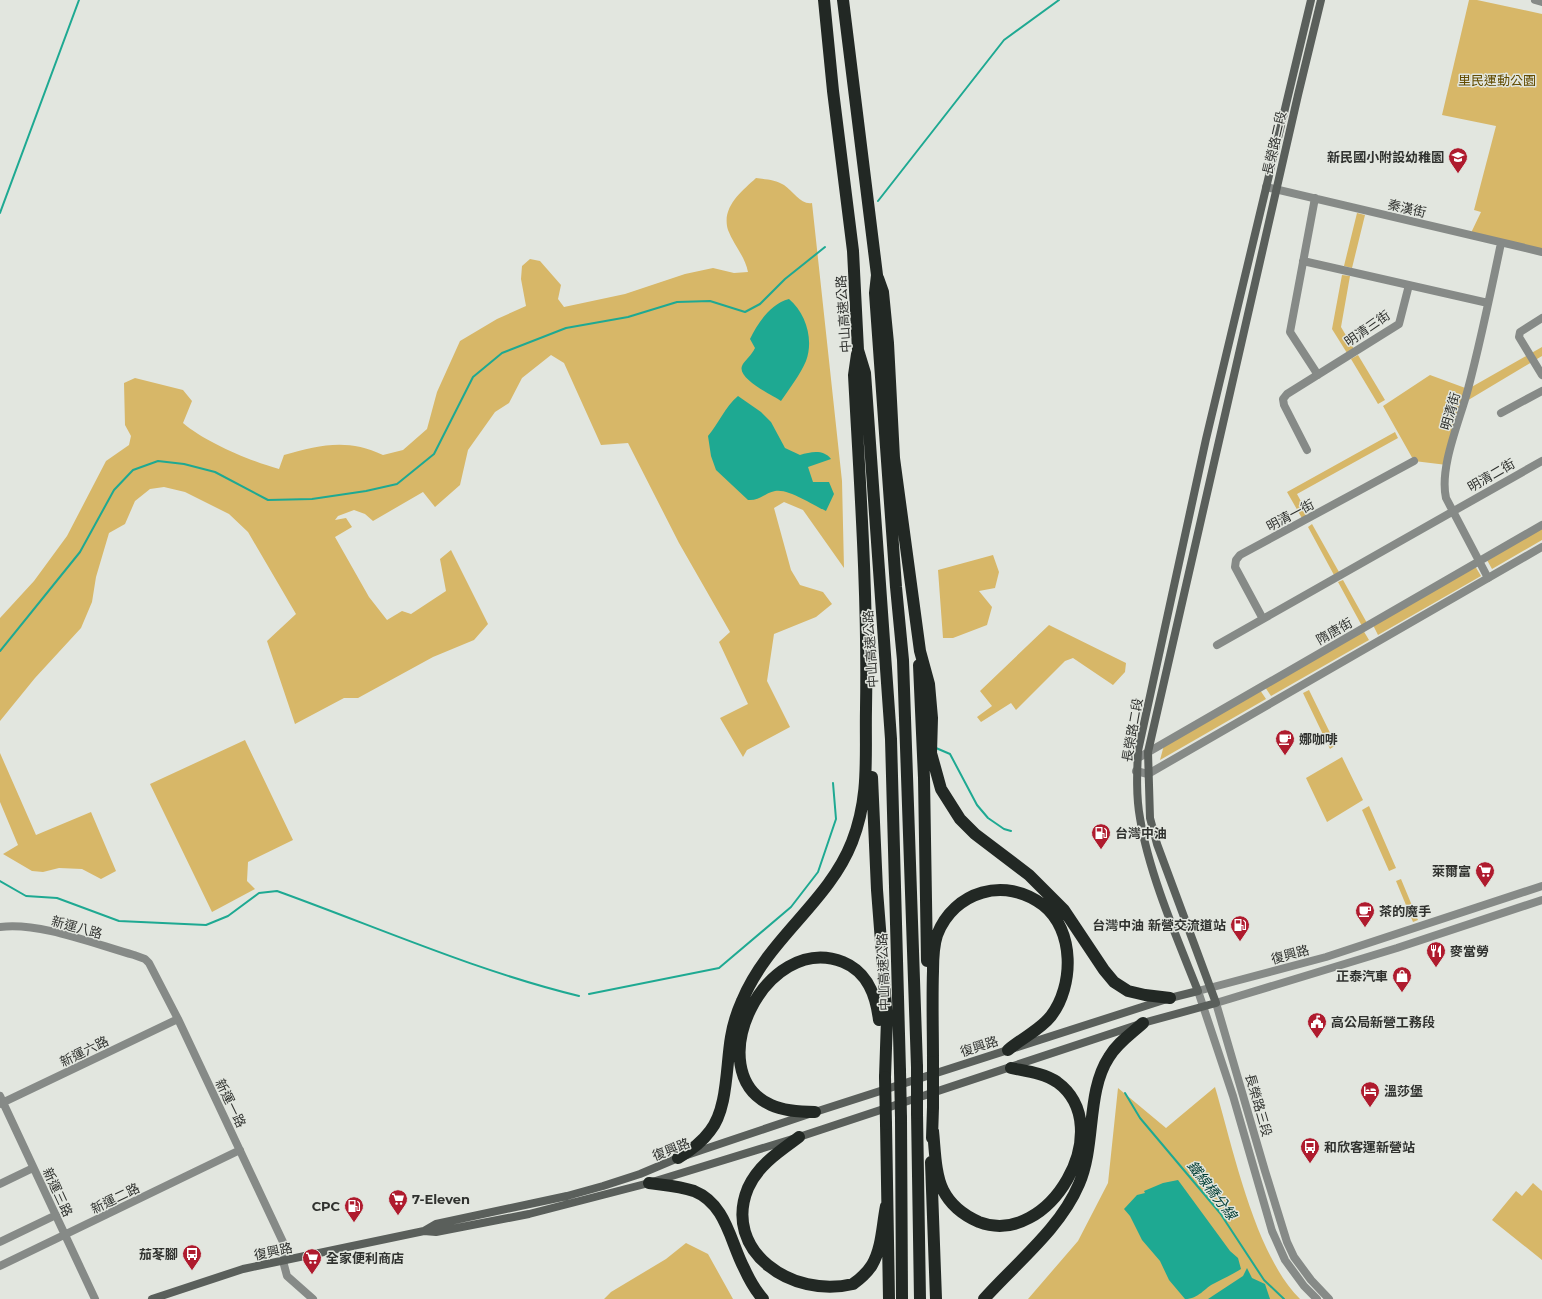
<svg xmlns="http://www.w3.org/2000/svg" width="1542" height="1299" viewBox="0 0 1542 1299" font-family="Montserrat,'Noto Sans TC',sans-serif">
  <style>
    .green { fill: #d7b768 }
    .water { fill: #1ea992 }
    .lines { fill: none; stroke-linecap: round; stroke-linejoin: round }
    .stream { stroke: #1ea992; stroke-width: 2 }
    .minor { stroke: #868a87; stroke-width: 8 }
    .tertiary { stroke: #868a87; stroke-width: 8 }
    .secondary { stroke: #5a5f5b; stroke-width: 8 }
    .motorway { stroke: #222824; stroke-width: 12 }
    .motorway-bridge { stroke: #222824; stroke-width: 12 }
    .labels { text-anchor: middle; stroke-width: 3; stroke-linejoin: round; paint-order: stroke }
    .park-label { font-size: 13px; fill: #624b00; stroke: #e2e6df }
    .street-label { font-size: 13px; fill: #30322f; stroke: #e2e6df }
    .poi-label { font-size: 13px; font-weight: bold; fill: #30322f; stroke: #e2e6df; text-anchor: start }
    .water-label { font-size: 14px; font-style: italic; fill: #003c32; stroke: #e2e6df }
  </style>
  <rect width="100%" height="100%" fill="#e2e6df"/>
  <path class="green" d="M1469 0H1477L1542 14V251L1470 235 1481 212 1474 210 1496 126 1442 115Z
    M756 178C766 179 776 180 784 185 793 191 801 205 812 203L842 481 844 568 803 510 784 502 774 508 791 570 800 585 823 592 832 604 816 617 774 634 767 681 790 727 747 750 743 757 720 718 748 704 719 642 730 632 679 543 628 443 601 445 564 363 551 355 522 378 509 403 495 412 468 450 460 485 435 507 423 492 373 521 365 514 354 510 338 516 335 520 346 518 352 527 335 537 369 597 387 620 402 611 411 614 446 591 440 559 451 550 488 624 474 640 433 657 358 698H344L295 724 267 641 296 614 248 532 229 514 185 492 164 487 150 489 135 501 125 524 109 533 96 577 92 602 81 628 35 678 0 721V618L34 581 67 536 106 461 129 445 131 436 125 425 124 383 135 378 183 390 192 401 183 423C205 442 250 461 279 469L284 455C320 445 347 438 383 455L403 450 427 429 437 392 460 341 497 319 526 306 521 279 522 266 530 259 540 261 561 285 558 299 564 307 625 294 685 274 713 268 734 273 748 272C745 256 733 244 728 230 721 207 742 191 756 178Z
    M1357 213 1365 215 1352 268 1344 266Z
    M1342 275 1350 276 1341 327 1354 349 1347 353 1332 329Z
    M1542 347V356L1465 402 1447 465 1414 461 1383 406 1430 375 1468 389Z
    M1358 355 1385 400 1378 404 1351 359Z
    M1395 432 1398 438 1297 494 1309 516 1303 520 1287 492Z
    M1312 524 1339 572 1334 575 1308 527Z
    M1542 528V540L1492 569 1487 560Z
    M993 555 999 572 995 588 979 591 992 607 987 625 953 638H943L938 570Z
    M1475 566 1481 576 1378 635 1373 625Z
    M1343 580 1367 623 1362 626 1338 582Z
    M1049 625 1126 663 1125 672 1113 685 1073 658 1065 661 1016 710 1011 703 981 722 977 717 992 706 980 691Z
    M1363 630 1369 640 1271 696 1265 687Z
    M1260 690 1266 699 1160 760 1164 745Z
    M1309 690 1336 745 1330 749 1303 693Z
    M245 740 293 840 248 862 247 881 255 889 212 912 150 784Z
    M0 753 36 835 91 812 116 871 101 879 82 869 59 868 43 872 32 871 3 854 18 845 0 802Z
    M1342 757 1363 800 1327 822 1306 778Z
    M1369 806 1396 868 1389 871 1362 810Z
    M1401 879 1418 920 1413 922 1396 881Z
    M1215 1087C1233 1148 1255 1255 1300 1299H1028L1078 1241 1108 1183 1118 1088 1166 1128Z
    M1533 1183 1542 1191V1260L1492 1220 1516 1191 1522 1196Z
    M686 1243 708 1254 733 1299H604L611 1292 666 1259Z"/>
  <path class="water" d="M789 299C806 313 814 340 806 361 800 375 789 389 781 401 772 395 737 379 742 366 744 361 752 355 755 348L750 339C758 323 770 304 789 299Z
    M738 396 761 412 771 422 785 448 800 455C811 452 823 449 831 459L808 467 813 482H829L834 494 826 511C813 505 788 488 775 491 765 493 759 501 748 500L716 470 711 456 708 436C719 423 725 407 738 396Z
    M1178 1180 1230 1251 1238 1258 1241 1269C1232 1275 1224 1278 1215 1283 1204 1288 1199 1299 1185 1299L1169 1280 1160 1261 1142 1240 1130 1216 1124 1209 1137 1195 1145 1193 1144 1191 1163 1183Z
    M1247 1268 1252 1278 1265 1284 1270 1299H1208L1243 1276Z"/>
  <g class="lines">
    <path class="stream" d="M878 201 1004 40 1059 0
      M0 213 79 0
      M0 651 80 552 114 490 133 470 158 461 184 464 215 472 268 500 312 499 366 491 397 484 434 454 473 377 502 353 566 328 628 317 677 302 710 301 745 312 760 304 785 279 825 247
      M936 748 950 754 977 805 988 818 1004 829 1011 831
      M0 881 26 896 57 898 119 921 206 925 228 916 259 893 277 891C377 927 476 971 579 996
      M589 994 719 968 791 907 818 872 836 819 833 783
      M1125 1093 1140 1118 1220 1213 1264 1280 1284 1299"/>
    <path class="minor" d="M1535 0 1542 2
      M1266 187 1542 252
      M1315 198 1290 332 1318 375
      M1303 261 1488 303
      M1542 318 1520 332 1519 337 1542 375
      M1501 413 1542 391
      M1307 450 1284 405 1283 399 1287 394 1399 324 1409 285
      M1488 578 1446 498C1439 467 1460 420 1468 389 1481 340 1491 291 1501 243
      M1263 619 1235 567 1236 560 1240 555 1414 461
      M1217 645 1542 461
      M1138 758 1542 525
      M0 927C41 922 94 944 134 955L145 959 149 963 178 1019 283 1242V1261
      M0 1096 95 1299
      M0 1104 178 1019
      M0 1184 33 1168
      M0 1242 56 1215
      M0 1266 240 1150"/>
    <path class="tertiary" d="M1136 771 1148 774 1542 547
      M283 1261 287 1276 313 1299
      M1317 1299 1304 1286 1285 1260 1272 1231 1233 1096 1198 991 1326 957 1542 886
      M1329 1299 1311 1280 1294 1257 1287 1242 1265 1171 1216 1003 1397 948 1542 900"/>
    <path class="secondary" d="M424 1231 436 1224 567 1196 603 1186 640 1174 678 1158 815 1112 1170 998 1198 991C1177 938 1149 874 1140 818 1136 796 1137 773 1138 751L1206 439 1311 0
      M152 1299 243 1269 424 1231 436 1232 529 1214 649 1183 799 1137 1143 1023 1216 1003 1157 844 1150 818 1148 752 1298 95 1321 0"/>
    <path class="motorway" d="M824 0 833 91 853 251 858 350 865 373 891 739 900 1071
      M843 0 877 275 875 293 896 587 903 660 917 1067
      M878 278 883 292 888 343 894 458 920 651 929 684 932 718 931 753 941 789 960 819 975 834 1029 875 1064 910 1104 970 1114 982 1128 991 1145 995 1170 998
      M919 665 924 778 927 961
      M872 777 877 890 887 1019 885 1077
      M933 1062C933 1031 932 1001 933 971 933 959 933 947 937 935 954 891 1005 876 1043 905 1075 930 1074 986 1051 1016 1040 1030 1022 1038 1008 1050
      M815 1112C801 1112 784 1111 771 1105 698 1072 765 931 843 962 868 972 876 996 879 1020
      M917 1113 920 1299
      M901 1118 902 1299
      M886 1124 889 1299
      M933 1131C935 1149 935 1174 943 1190 951 1206 963 1215 979 1222 1049 1249 1119 1127 1057 1082 1044 1073 1025 1071 1011 1068
      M799 1137C780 1151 758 1165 748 1188 722 1251 792 1299 853 1284 860 1279 867 1273 872 1265 882 1248 882 1226 886 1206
      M932 1138 933 1107
      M678 1158C690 1151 702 1142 710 1131 728 1109 726 1065 731 1037 733 1025 737 1012 742 1001 768 938 828 903 852 842 870 796 865 756 866 709 868 597 860 486 854 375L857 354
      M931 1162 936 1299
      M649 1183C664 1185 680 1186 694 1191 726 1204 730 1241 744 1268 749 1279 755 1290 763 1299
      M984 1299C1016 1263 1060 1229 1079 1184 1096 1145 1086 1092 1109 1057 1117 1043 1131 1034 1143 1023"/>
    <path class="motorway-bridge" d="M900 1071 901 1118
      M885 1077 886 1124
      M933 1107V1062
      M917 1113V1067"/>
  </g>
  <defs>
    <g id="school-pin" transform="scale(1)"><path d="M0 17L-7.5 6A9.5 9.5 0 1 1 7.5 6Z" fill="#af1b2e" stroke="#e2e6df"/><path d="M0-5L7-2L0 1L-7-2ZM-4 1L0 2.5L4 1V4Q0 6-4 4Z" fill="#fff"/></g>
    <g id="cafe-pin" transform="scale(1)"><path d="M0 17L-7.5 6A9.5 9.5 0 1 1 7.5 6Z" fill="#af1b2e" stroke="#e2e6df"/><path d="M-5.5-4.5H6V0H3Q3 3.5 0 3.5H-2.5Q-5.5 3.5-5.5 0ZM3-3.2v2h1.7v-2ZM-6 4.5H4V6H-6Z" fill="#fff"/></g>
    <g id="fuel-pin" transform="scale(1)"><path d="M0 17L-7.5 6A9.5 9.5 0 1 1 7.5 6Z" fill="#af1b2e" stroke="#e2e6df"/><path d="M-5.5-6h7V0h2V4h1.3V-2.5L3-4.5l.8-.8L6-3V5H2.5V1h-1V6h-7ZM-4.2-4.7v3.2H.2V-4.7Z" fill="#fff"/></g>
    <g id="supermarket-pin" transform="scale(1)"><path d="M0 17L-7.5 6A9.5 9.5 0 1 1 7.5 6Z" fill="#af1b2e" stroke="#e2e6df"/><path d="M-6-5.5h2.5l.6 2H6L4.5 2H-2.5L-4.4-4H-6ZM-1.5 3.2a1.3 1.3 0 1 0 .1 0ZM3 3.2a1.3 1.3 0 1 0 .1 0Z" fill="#fff"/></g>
    <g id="restaurant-pin" transform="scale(1)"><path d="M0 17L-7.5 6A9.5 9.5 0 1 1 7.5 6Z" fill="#af1b2e" stroke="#e2e6df"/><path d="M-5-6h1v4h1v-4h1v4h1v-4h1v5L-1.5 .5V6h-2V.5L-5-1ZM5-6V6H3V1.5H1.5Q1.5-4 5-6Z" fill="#fff"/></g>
    <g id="shop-pin" transform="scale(1)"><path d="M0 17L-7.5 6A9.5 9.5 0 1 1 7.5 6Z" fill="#af1b2e" stroke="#e2e6df"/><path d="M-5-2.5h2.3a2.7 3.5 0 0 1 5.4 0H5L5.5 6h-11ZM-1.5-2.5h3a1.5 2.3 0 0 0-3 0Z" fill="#fff"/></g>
    <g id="civic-pin" transform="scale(1)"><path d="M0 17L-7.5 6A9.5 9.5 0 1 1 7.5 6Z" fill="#af1b2e" stroke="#e2e6df"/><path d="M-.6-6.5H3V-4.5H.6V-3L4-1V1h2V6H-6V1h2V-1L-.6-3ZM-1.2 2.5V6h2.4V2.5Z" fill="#fff"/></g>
    <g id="hotel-pin" transform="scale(1)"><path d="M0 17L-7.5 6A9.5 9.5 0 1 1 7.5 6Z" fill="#af1b2e" stroke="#e2e6df"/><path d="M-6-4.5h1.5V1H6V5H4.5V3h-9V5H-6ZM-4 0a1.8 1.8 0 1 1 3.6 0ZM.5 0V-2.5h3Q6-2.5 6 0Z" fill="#fff"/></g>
    <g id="bus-pin" transform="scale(1)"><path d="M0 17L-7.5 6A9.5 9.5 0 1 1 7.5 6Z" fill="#af1b2e" stroke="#e2e6df"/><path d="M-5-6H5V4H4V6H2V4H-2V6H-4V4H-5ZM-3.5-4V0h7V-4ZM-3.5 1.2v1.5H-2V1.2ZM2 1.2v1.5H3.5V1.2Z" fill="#fff"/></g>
  </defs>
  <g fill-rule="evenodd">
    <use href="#school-pin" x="1458" y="157"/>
    <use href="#cafe-pin" x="1285" y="739"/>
    <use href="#fuel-pin" x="1101" y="833"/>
    <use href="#supermarket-pin" x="1485" y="871"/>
    <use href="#cafe-pin" x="1365" y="911"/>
    <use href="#fuel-pin" x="1240" y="925"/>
    <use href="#restaurant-pin" x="1436" y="951"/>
    <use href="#shop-pin" x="1402" y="976"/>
    <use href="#civic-pin" x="1317" y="1022"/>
    <use href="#hotel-pin" x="1370" y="1091"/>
    <use href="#bus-pin" x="1310" y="1147"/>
    <use href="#supermarket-pin" x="398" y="1199"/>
    <use href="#fuel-pin" x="354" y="1206"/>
    <use href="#bus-pin" x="192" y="1254"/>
    <use href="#supermarket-pin" x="312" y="1258"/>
  </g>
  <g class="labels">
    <g class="park-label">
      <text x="1497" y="85">里民運動公園</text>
    </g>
    <g class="street-label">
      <text transform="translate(1274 143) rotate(-77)" y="5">長榮路二段</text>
      <text transform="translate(1407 208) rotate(13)" y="5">秦漢街</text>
      <text transform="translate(843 314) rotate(-94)" y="5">中山高速公路</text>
      <text transform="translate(1367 328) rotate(-35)" y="5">明清三街</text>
      <text transform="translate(1450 411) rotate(-74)" y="5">明清街</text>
      <text transform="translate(1491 475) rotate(-30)" y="5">明清二街</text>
      <text transform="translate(1290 515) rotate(-28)" y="5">明清一街</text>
      <text transform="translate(1334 631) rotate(-30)" y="5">隋唐街</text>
      <text transform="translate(870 649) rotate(-94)" y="5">中山高速公路</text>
      <text transform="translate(1132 730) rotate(-80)" y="5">長榮路二段</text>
      <text transform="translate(77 927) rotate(15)" y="5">新運八路</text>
      <text transform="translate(1290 954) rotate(-15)" y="5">復興路</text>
      <text transform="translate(883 972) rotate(-92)" y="5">中山高速公路</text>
      <text transform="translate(979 1046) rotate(-18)" y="5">復興路</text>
      <text transform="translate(84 1051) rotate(-26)" y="5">新運六路</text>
      <text transform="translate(231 1103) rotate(64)" y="5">新運一路</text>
      <text transform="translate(1259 1105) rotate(74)" y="5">長榮路三段</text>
      <text transform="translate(671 1149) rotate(-21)" y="5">復興路</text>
      <text transform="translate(58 1192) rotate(65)" y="5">新運三路</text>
      <text transform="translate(115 1198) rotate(-26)" y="5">新運二路</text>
      <text transform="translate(273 1251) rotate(-12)" y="5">復興路</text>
    </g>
    <g class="poi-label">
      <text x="1444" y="162" text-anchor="end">新民國小附設幼稚園</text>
      <text x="1299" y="744">娜咖啡</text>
      <text x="1115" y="838">台灣中油</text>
      <text x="1471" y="876" text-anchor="end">萊爾富</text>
      <text x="1379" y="916">茶的魔手</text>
      <text x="1226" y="930" text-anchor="end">台灣中油 新營交流道站</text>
      <text x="1450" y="956">麥當勞</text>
      <text x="1388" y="981" text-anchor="end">正泰汽車</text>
      <text x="1331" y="1027">高公局新營工務段</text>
      <text x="1384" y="1096">溫莎堡</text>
      <text x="1324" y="1152">和欣客運新營站</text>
      <text x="412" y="1204">7-Eleven</text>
      <text x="340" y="1211" text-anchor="end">CPC</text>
      <text x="178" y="1259" text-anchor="end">茄苳腳</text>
      <text x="326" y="1263">全家便利商店</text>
    </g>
    <g class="water-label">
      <text transform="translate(1212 1190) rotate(52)" y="5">鐵線橋分線</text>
    </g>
  </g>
</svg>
